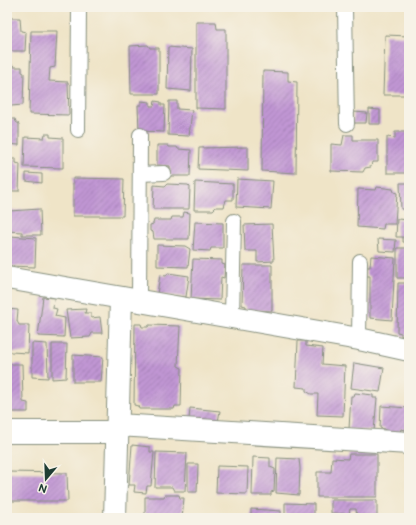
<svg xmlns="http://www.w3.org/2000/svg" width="416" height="525" viewBox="0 0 416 525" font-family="'Balsamiq Sans',sans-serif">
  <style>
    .building { fill: url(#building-hatch) }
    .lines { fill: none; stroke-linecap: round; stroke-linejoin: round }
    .service-casing { stroke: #87907e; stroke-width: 16 }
    .minor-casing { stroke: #87907e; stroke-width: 24 }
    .tertiary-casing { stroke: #87907e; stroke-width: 24 }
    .service { stroke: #fff; stroke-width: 14 }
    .minor { stroke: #fff; stroke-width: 22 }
    .tertiary { stroke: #fff; stroke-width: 22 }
  </style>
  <defs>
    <pattern id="building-hatch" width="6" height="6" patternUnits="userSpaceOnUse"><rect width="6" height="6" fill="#c196d4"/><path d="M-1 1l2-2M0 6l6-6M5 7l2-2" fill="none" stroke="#9c7cad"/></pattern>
  </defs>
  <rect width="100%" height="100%" fill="#f7f3e8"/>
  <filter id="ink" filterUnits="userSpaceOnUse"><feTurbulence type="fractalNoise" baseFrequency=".025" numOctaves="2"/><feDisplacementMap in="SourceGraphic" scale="8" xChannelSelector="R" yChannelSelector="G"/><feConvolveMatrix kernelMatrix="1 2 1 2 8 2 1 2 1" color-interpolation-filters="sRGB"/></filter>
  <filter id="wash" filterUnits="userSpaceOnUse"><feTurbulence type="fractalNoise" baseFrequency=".012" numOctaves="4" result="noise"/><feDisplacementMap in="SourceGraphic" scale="16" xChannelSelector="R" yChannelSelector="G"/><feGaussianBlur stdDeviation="0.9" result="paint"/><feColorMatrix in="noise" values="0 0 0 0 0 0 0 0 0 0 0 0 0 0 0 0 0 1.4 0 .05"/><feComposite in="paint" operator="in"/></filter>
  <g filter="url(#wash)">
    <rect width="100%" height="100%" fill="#efe4c7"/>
    <g id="blocks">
      <path class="building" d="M7 18H20L21 31 26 32 25 51H7Z
        M196 22H216L217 29H226V109L196 108Z
        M31 31H57L55 67 50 68 49 81 68 82 69 115 29 114Z
        M385 35 409 36V95H383Z
        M148 45 150 48H159V94H131L130 46Z
        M168 47 192 49 191 91 167 89Z
        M7 65H13L14 67H22V72L24 73 23 105 11 106 10 110 7 111Z
        M263 71 288 72V81L297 82 296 173 262 171Z
        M141 101 150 102V106H154L155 101 161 102V105H165L164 132 139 131 138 105H141Z
        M169 101H177V109L192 110 189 136 168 135Z
        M369 109 380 110V124H369Z
        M354 112 367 113 366 123H353Z
        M7 119H15L16 122 19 124V145L7 144Z
        M395 132H409V173H387V137L395 138Z
        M45 134H50V137L63 138V168L24 167 25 137 44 138Z
        M344 135H353V140H378V162H372L371 167 365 168 363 172 331 171V144L342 145Z
        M157 145H168L169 147H177L178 149 191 150 190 176H170V166L157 165Z
        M248 147V171L198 169 199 148Z
        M7 156H10V159H16V163L20 164 19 191H7Z
        M26 173 42 174V183L26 181Z
        M73 178 124 179 123 216H73Z
        M237 179 273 181 271 209 236 207Z
        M195 182 233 184V200H226L224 207H216L213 210H194Z
        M400 183H409V210L401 209Z
        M167 184 188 185 190 187 189 209H153L154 185 165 186Z
        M377 187 393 189 394 192 397 193 395 224H384L383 229 357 227 358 189 376 190Z
        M40 209 41 235H22V232L7 231V213L9 211Z
        M184 212 190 213 189 239H154L153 232 150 231V225L153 224 154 220H171L172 217H183Z
        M397 219 409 220V243L403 242V237H396Z
        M195 222 223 223V248H211L210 251 193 250Z
        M272 224 274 261 257 262V251H245L244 225Z
        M10 236 36 238 35 267 9 266Z
        M378 239 396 240 395 252 379 251Z
        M157 245 185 246 190 249 188 267 157 266Z
        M397 248H409V278H397Z
        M371 256 395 258 392 320 370 318V276H366V267H370Z
        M193 259 222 260V264L225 265 224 278 221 277 220 300 191 299Z
        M243 265H272V311L246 310V306L242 305Z
        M168 273 189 276 186 297 157 294 160 275 166 276Z
        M398 283H409V336H401V333L397 332Z
        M43 297 54 298 53 308 57 309 55 316 65 318 64 337 38 336Z
        M7 309 18 310 17 321 19 325H29L28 353 11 352 9 350H7Z
        M86 309 85 313H91V318L100 317 102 333H92L90 337 70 338 66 310Z
        M135 324H141L142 327H148L149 325 180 326 178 366 182 368 181 406H175L174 409H139L138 406 134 405Z
        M298 341H306V346L323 348 322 364 345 366 343 416 317 415 318 394H311L306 391V388L296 387Z
        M32 343 47 344 48 378 32 377Z
        M52 344H67L66 378 52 379Z
        M73 355 103 357 101 382H73Z
        M354 363 384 368 380 392 351 388Z
        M7 364H22L23 402 28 403V412H7Z
        M355 393 373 395V398H377L374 431 349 429 351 396H354Z
        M381 406 408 408 406 430 401 429 399 435 383 434 385 429 380 428Z
        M190 408 220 411 218 422 189 420Z
        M132 445 150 447V452H154L151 486H147L146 493 134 492 135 485H129Z
        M156 452 187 453 185 491H174L172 487H155Z
        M349 454H377V497H317V472H331L332 458 348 459Z
        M253 457 270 458V467L275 469 274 491 271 492V495H252Z
        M277 458 299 459 300 468 299 495 276 493Z
        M188 464H198L197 492H188Z
        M407 464H409V497H407Z
        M217 466 248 467 247 494 216 493Z
        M7 472 67 473 68 501H7Z
        M165 495H179L180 498H184L182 518H145V497H164Z
        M331 500H377V518H357L356 509H350L349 514 331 513Z
        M285 503 314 504V518H285Z
        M251 509 281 511V518H251Z"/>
    </g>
  </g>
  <g filter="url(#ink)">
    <use href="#blocks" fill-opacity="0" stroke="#87907e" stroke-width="1"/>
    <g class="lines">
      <g class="service-casing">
        <path id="service" d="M345 7 347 124
          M78 130 79 7
          M140 174 164 173
          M139 301 140 135
          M232 317 234 221
          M359 339 360 261"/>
      </g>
      <g class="minor-casing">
        <path id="minor" d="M118 425 409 443
          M115 518 121 298"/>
      </g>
      <g class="tertiary-casing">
        <path id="tertiary" d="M7 278 359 339 409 350
          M7 432H117"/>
      </g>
      <use href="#service" class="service"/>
      <use href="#minor" class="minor"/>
      <use href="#tertiary" class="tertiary"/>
    </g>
  </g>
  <rect width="416" height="525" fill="none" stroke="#f7f3e8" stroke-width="24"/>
  <g transform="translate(46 479) rotate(199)" stroke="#f7f3e8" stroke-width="3" paint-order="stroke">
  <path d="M0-3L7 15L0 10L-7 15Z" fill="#1f3d34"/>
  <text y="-6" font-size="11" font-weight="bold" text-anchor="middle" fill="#1f3d34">N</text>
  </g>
</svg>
